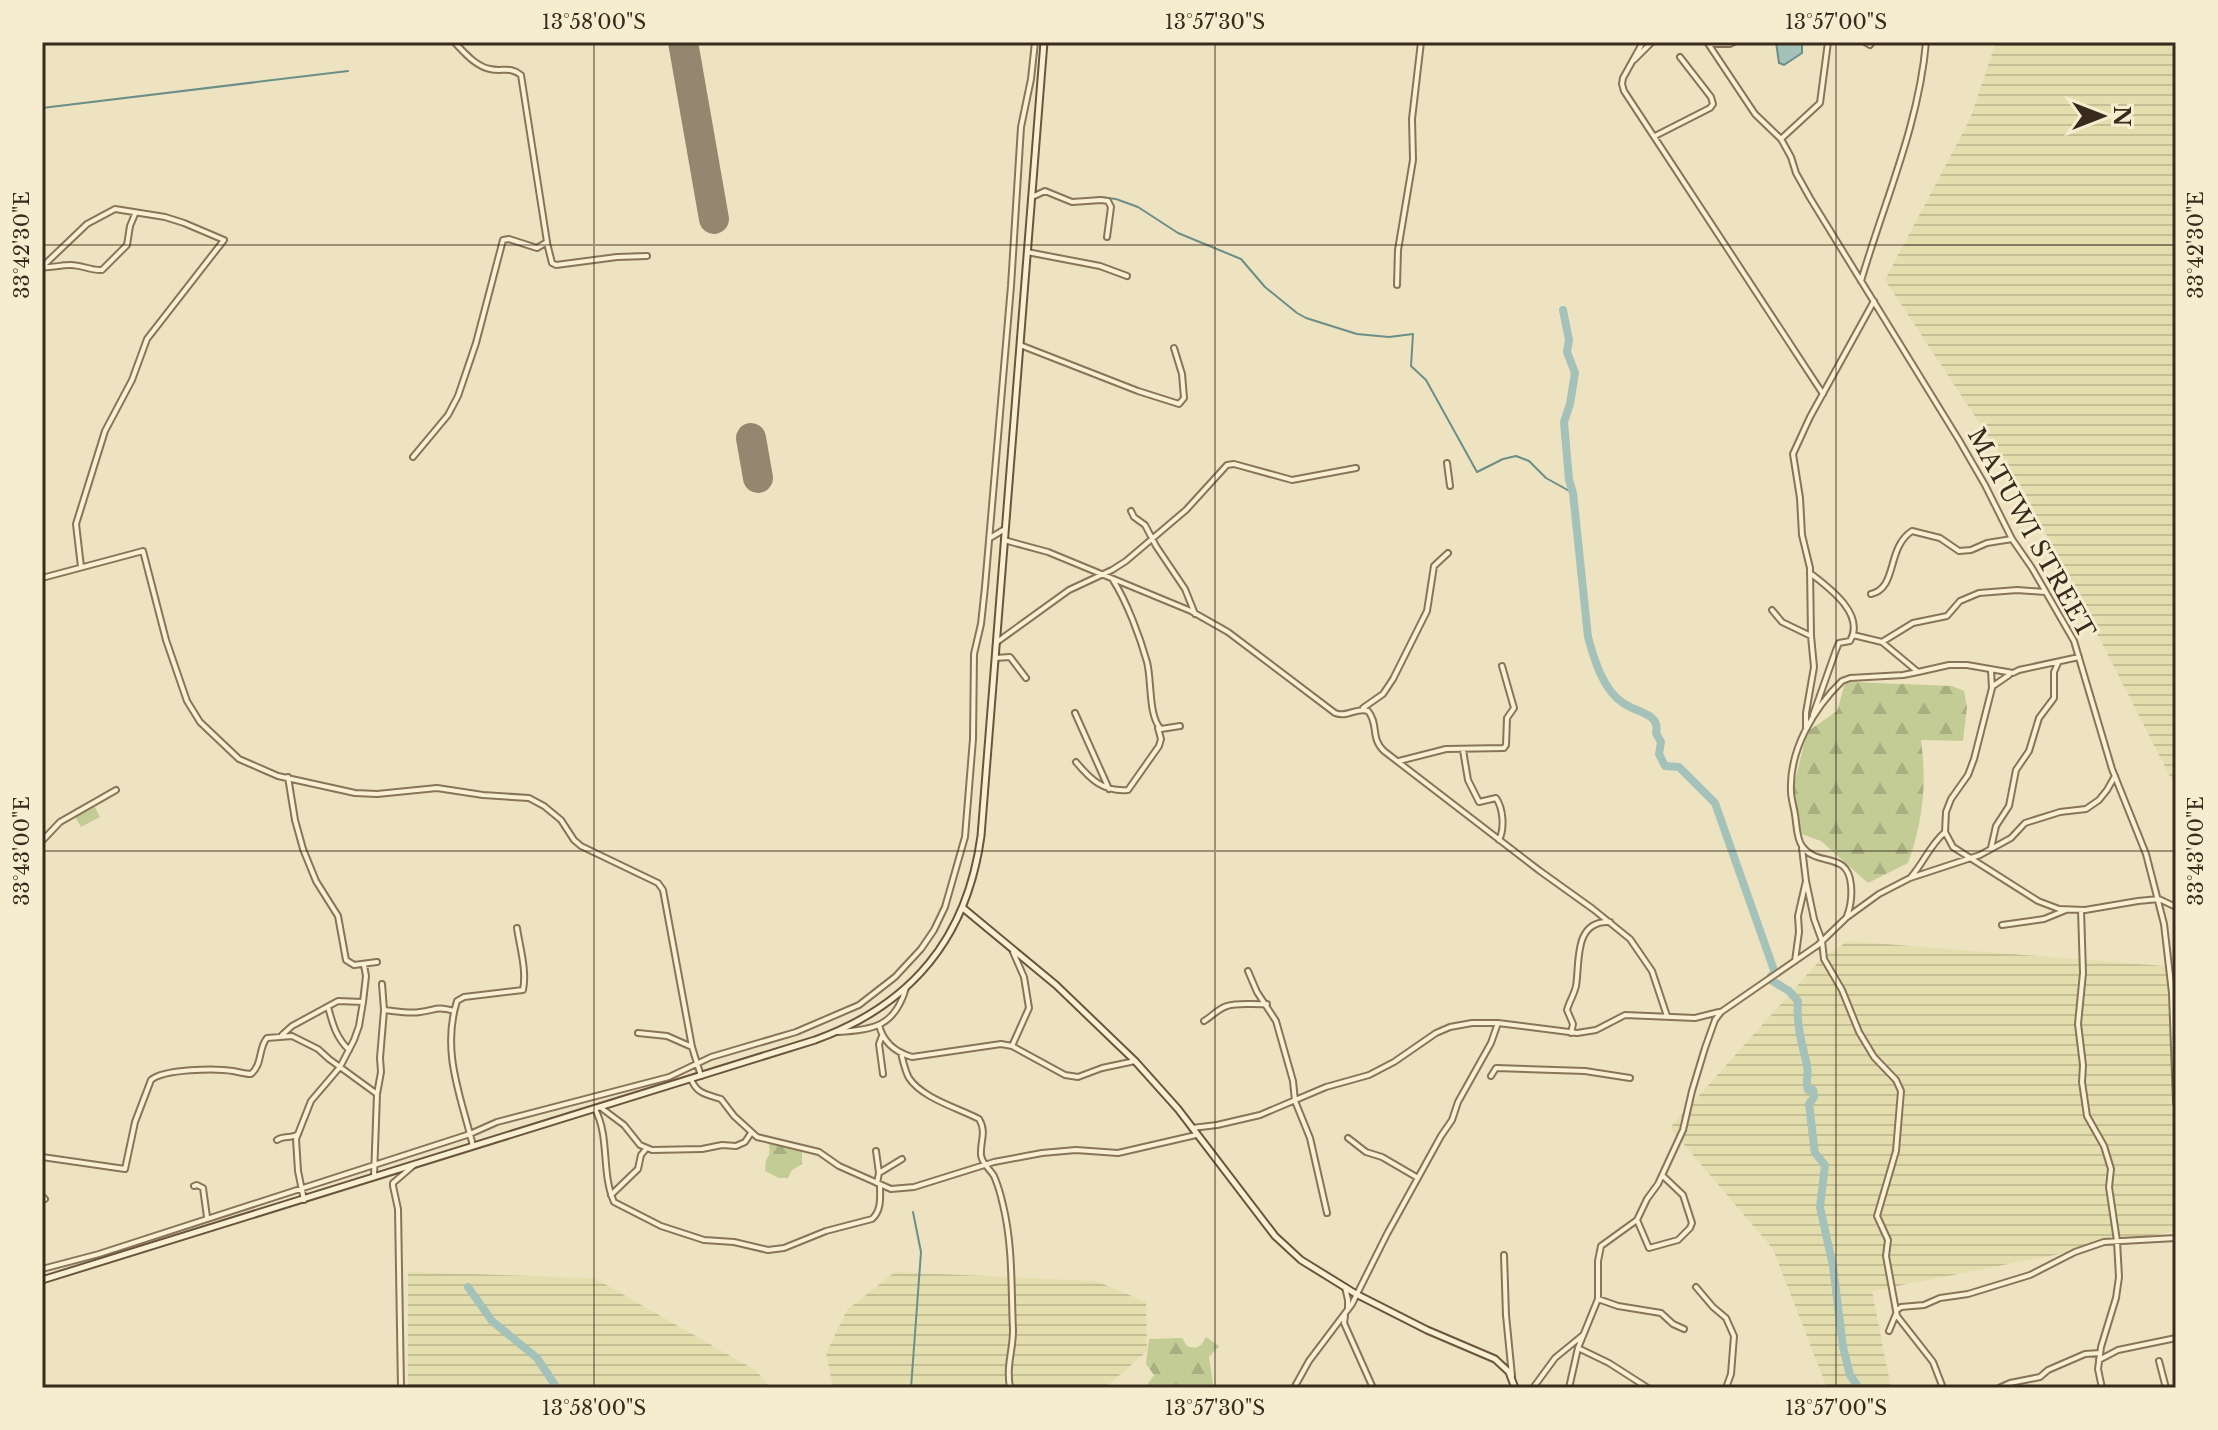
<svg xmlns="http://www.w3.org/2000/svg" width="2218" height="1430" viewBox="0 0 2218 1430" font-family="'Libre Baskerville',serif">
  <style>
    .farmland { fill: url(#farmland-rules) }
    .forest { fill: url(#forest-firs) }
    .green { fill: #c3cc95 }
    .water { fill: #a4c1ba; stroke: #6b8f88; stroke-width: 2 }
    .lines { fill: none; stroke-linecap: round; stroke-linejoin: round }
    .stream { stroke: #6b8f88; stroke-width: 2 }
    .river { stroke: #a4c1ba; stroke-width: 8 }
    .runway { stroke: #93876f; stroke-width: 30 }
    .street-casing { stroke: #887458; stroke-width: 8 }
    .secondary-casing { stroke: #6a553c; stroke-width: 9 }
    .street { stroke: #f9f0d4; stroke-width: 4 }
    .secondary { stroke: #f9f0d4; stroke-width: 5 }
    .ticks { fill: none; stroke: #382b1d; stroke-width: 2; stroke-opacity: 0.45 }
    .labels { text-anchor: middle; stroke-width: 6; stroke-linejoin: round; paint-order: stroke }
    .street-label { font-size: 24px; fill: #382b1d; stroke: #f6edd1 }
    .neatline { fill: none; stroke: #382b1d; stroke-width: 3 }
    .ticks-label { font-size: 20px; text-anchor: middle; fill: #382b1d }
  </style>
  <defs>
    <pattern id="farmland-rules" width="6" height="5" patternUnits="userSpaceOnUse" patternTransform="scale(2)"><rect width="6" height="5" fill="#e4deae"/><path d="M0 2.5h6" fill="none" stroke="#c4bf95"/></pattern>
    <pattern id="forest-firs" width="22" height="20" patternUnits="userSpaceOnUse" patternTransform="scale(2)"><rect width="22" height="20" fill="#c3cc95"/><path d="M5 1l3.5 6h-7zM16 11l3.5 6h-7z" fill="#a8af80"/></pattern>
  </defs>
  <rect width="100%" height="100%" fill="#eee3c1"/>
  <path class="farmland" d="M1996 42H2176V788L2023 489 1885 280 1970 119Z
    M1848 941 2176 967V1231L1872 1291 1891 1388H1827L1773 1249 1670 1128 1821 959Z
    M408 1272 594 1278 757 1371 770 1388H408Z
    M895 1272 1096 1281 1146 1302 1147 1351 1105 1388H833L826 1353 847 1310Z"/>
  <path class="forest" d="M1853 682 1952 686 1964 691 1967 707 1963 741 1921 740C1927 783 1923 822 1908 863L1868 883 1821 841 1801 834 1793 789 1807 732 1837 711 1845 683Z
    M768 1142 802 1150V1164L792 1170 788 1178H779L765 1171 766 1160C771 1154 770 1148 768 1142Z
    M1206 1337 1219 1346 1209 1357 1213 1384 1211 1388H1145L1154 1375 1146 1364 1149 1339 1182 1338 1187 1346 1195 1348 1201 1345Z"/>
  <path class="green" d="M95 807 100 817 81 827 75 817Z"/>
  <path class="water" d="M1776 42H1802V53L1784 65 1779 63Z"/>
  <g class="lines">
    <path class="stream" d="M42 108 348 71
      M1098 197 1116 199 1138 207 1178 233 1241 259 1265 287 1297 313 1306 318 1357 334 1389 337 1413 334 1411 366 1426 380 1477 472 1503 459 1516 456 1529 461 1546 478 1573 493
      M911 1388 921 1252 913 1212"/>
    <path class="river" d="M1563 310 1569 340 1567 352 1575 373 1570 404 1564 422 1569 480 1573 493 1588 637C1594 659 1603 690 1623 703 1635 712 1661 713 1656 733L1661 742 1659 754 1665 766 1679 767 1715 803 1775 973 1771 976
      M1771 980 1789 991 1798 1001C1796 1024 1802 1044 1807 1065 1809 1075 1805 1081 1808 1090H1813L1814 1097 1809 1104 1814 1146 1815 1153 1825 1165 1820 1207 1833 1266 1843 1347 1850 1375 1859 1388
      M468 1287 492 1321 537 1358 557 1388"/>
    <path class="runway" d="M683 42 714 219
      M751 438 758 478"/>
    <g class="street-casing">
      <path id="street" d="M1643 42 1623 78 1622 84 1624 91 1823 394
        M1707 42 1755 114 1781 139 1791 157 1796 173 1810 198 1959 440 1985 485 2012 539 2032 568 2074 641 2112 769 2146 854 2164 924 2172 993 2176 1102
        M1865 42 1870 45 1872 42
        M1709 44H1730L1734 42
        M1634 60 1652 42
        M1655 136 1710 108 1713 104 1711 97 1680 57
        M1782 138 1820 103 1828 42
        M1032 197 1045 191 1072 202 1101 200 1108 201 1111 207 1107 237
        M547 243 552 263 556 265 617 257 647 256
        M1027 252 1100 266 1127 276
        M42 267 87 224 115 209 165 217 184 223 224 240 147 339 132 380 105 431 76 524 81 567
        M43 267C53 268 60 265 69 265 80 264 91 271 102 270L127 245 130 226 135 214
        M1861 281C1884 202 1919 125 1926 42
        M1397 285 1398 250 1413 160 1412 119 1421 42
        M1020 345 1138 391 1179 404 1184 398 1182 374 1174 348
        M413 457 448 415 458 396 476 343 503 240 509 239 537 248 547 242 521 75C510 66 502 72 490 69 475 66 464 52 454 42
        M1447 463 1450 486
        M1131 511 1134 517 1145 525 1156 546 1185 589 1195 614
        M990 538 1005 529
        M1004 540 1048 552 1191 611 1228 632 1335 713C1348 718 1356 707 1368 711 1379 724 1370 738 1384 751L1540 871 1593 909 1630 939 1652 971 1667 1016
        M1810 573C1828 587 1866 614 1850 641L1839 643 1836 650 1813 715
        M42 578 143 551 166 640 187 701 200 722 239 759 278 776 355 793 377 794 437 788 483 795 529 798 544 806 561 820 574 840 581 846 658 883 663 890 692 1047 701 1076
        M1113 580C1127 602 1140 637 1147 662 1152 681 1148 716 1161 729L1180 726
        M1871 594C1898 588 1886 548 1912 531L1940 538 1959 551 1971 550 1987 543 2012 539
        M1772 610 1782 622 1811 636
        M1853 635 1882 642 1918 672 1949 665H1967L2013 673 2019 670 2079 657
        M997 642 1069 590 1112 570 1126 561 1186 510 1227 465 1234 464 1292 480 1356 468
        M1882 642 1913 623 1947 616 1960 601 1979 593 2017 590 2045 592
        M995 658 1010 657 1026 678
        M1991 671 1992 688 1974 759 1968 775 1951 799 1946 812 1945 832 1953 847 2038 901 2059 909 2085 910 2138 901 2159 899 2176 907
        M1993 686 2009 675
        M1363 708 1383 694 1393 679 1427 611 1434 566 1448 553
        M1075 713 1109 789
        M1806 727V713L1814 667 1811 636 1810 568 1802 535 1800 498 1793 454 1810 417 1874 301
        M1463 750 1468 780 1479 802 1496 798C1503 808 1505 828 1499 840
        M1399 761 1446 749 1504 748 1506 745 1507 718 1514 708 1502 666
        M1076 762C1090 779 1103 792 1128 790L1159 746 1161 739 1158 728
        M288 777 295 820 303 849 316 881 338 916 346 960 354 965 377 962
        M42 841 60 822 116 790
        M1991 848 1996 826 2009 806 2016 770 2029 751 2039 718 2054 698V672L2058 663
        M1911 877C1924 862 1930 845 1945 832
        M1806 881 1814 919 1822 941 1824 959 1842 990 1859 1032 1874 1057 1896 1080 1901 1091 1896 1151 1877 1216 1888 1240 1886 1256 1897 1316 1933 1362 1943 1388
        M2081 910 2083 973 2078 1024 2083 1065 2082 1082 2087 1116 2104 1146 2111 1169 2109 1187 2117 1241 2119 1277 2116 1298 2101 1347 2098 1369 2102 1388
        M1847 916C1851 906 1852 896 1851 885 1848 850 1817 868 1802 846 1796 837 1797 825 1795 815 1794 807 1791 799 1791 791 1789 750 1814 708 1842 681L1850 678 1903 675 1918 672
        M2002 925 2044 919 2066 910
        M1795 961 1799 932 1798 916 1806 881 1802 848
        M1248 971 1257 992 1276 1021 1293 1081 1295 1101 1310 1138 1327 1213
        M328 1007C333 1025 336 1037 349 1050
        M384 1010C396 1011 408 1014 420 1012 436 1010 436 1006 454 1011
        M1204 1021C1211 1017 1219 1008 1227 1006 1240 1002 1253 1005 1267 1004
        M879 1025C883 1042 895 1052 912 1057L1001 1044 1012 1046 1065 1075 1078 1077 1102 1068 1135 1061
        M838 1032C874 1030 895 1026 906 988
        M638 1033 667 1036 692 1047
        M1571 1033 1573 1024 1567 1010C1569 1002 1574 995 1576 986 1580 963 1573 920 1610 922
        M282 1035 292 1026 338 1001 363 1002
        M882 1036 879 1044 883 1074
        M1012 1046 1029 1008 1024 977 1013 952
        M901 1053C903 1061 905 1071 909 1078 922 1098 958 1108 979 1119 987 1132 980 1141 981 1155 982 1164 990 1169 994 1176 998 1185 1001 1196 1003 1205 1013 1246 1011 1288 1013 1330 1013 1352 1006 1364 1010 1388
        M1491 1076 1496 1068 1585 1071 1630 1078
        M691 1079C697 1094 706 1094 721 1099L734 1116 757 1137 819 1152 839 1166 891 1189 914 1187 994 1162 1042 1153 1076 1150 1118 1153 1196 1135
        M600 1107 624 1125 640 1145 652 1150 702 1149 722 1145 736 1146 745 1142 751 1133
        M595 1109C610 1137 601 1173 614 1202L661 1226 704 1240 734 1242 768 1250 784 1248 826 1231 872 1219C882 1210 880 1197 880 1185
        M1192 1128 1217 1125 1260 1115 1326 1087 1369 1075 1394 1062 1436 1033 1450 1027 1472 1023H1498L1577 1033 1596 1030 1625 1015 1695 1018 1719 1012
        M1348 1138 1366 1152 1382 1157 1418 1178
        M277 1140C284 1135 292 1139 298 1134
        M473 1146C461 1096 441 1052 457 1001L464 997 523 990C527 971 520 948 517 928
        M876 1151 879 1173 877 1183
        M42 1157 125 1169 135 1122 151 1080C163 1069 216 1068 233 1071 239 1072 245 1074 251 1074 263 1064 258 1048 267 1038L292 1036 318 1049 329 1059 377 1094
        M879 1173 902 1159
        M374 1177 377 1094 381 1072 380 1058 384 1010 382 984
        M194 1186 197 1185 203 1188 207 1217
        M611 1195 638 1169 641 1155 646 1149
        M42 1196 45 1199
        M304 1200 298 1171 296 1139 311 1101 340 1067 354 1040 359 1026 363 1002 366 976 364 965
        M1637 1220 1649 1248 1678 1240 1690 1228 1692 1223 1683 1195 1663 1176
        M1504 1255 1506 1315 1512 1376
        M42 1269 99 1254 470 1134 497 1122 669 1077 711 1057 796 1032 859 1005 895 977 921 949 934 930 945 907 965 837 973 739 974 654 981 624 985 587 1011 286 1021 127 1031 79 1035 42
        M1345 1287 1348 1300V1308
        M1696 1287 1713 1307 1726 1318 1734 1336 1731 1374 1726 1388
        M1598 1299 1618 1306 1661 1313 1673 1324 1684 1329
        M1897 1310 1901 1307 1924 1305 1940 1298 1968 1294 2030 1275 2075 1252 2104 1242 2176 1238
        M1345 1316 1344 1323 1373 1388
        M1889 1331 1896 1314
        M1578 1348 1609 1363 1648 1388
        M2099 1360 2118 1350 2176 1338
        M2159 1361 2166 1388
        M401 1388 398 1209 393 1186V1183L414 1165
        M1294 1388 1309 1361 1352 1304 1387 1234 1441 1136 1452 1120 1458 1102 1491 1043 1498 1023
        M1533 1388 1555 1358 1583 1335
        M1569 1388 1578 1348 1598 1299V1261L1601 1246 1637 1220 1647 1199 1658 1184 1683 1130 1692 1091 1705 1048 1715 1020 1721 1012 1818 945 1846 918 1879 894 1910 878 1980 855 2011 838 2025 823 2060 812 2086 809 2099 800 2107 790 2115 776
        M1999 1388 2010 1383 2040 1377 2048 1370 2085 1354 2100 1353"/>
    </g>
    <g class="secondary-casing">
      <path id="secondary" d="M963 908 1056 985 1135 1061 1178 1109 1275 1236 1301 1260 1356 1294 1427 1330 1495 1359 1509 1372 1515 1388
        M42 1280 815 1040C912 1005 967 938 981 836L1044 42"/>
    </g>
    <use href="#street" class="street"/>
    <use href="#secondary" class="secondary"/>
  </g>
  <path class="ticks" d="M594 42V1388M1215 42V1388M1836 42V1388M42 245H2176M42 851H2176"/>
  <g class="labels">
    <g class="street-label">
      <text transform="translate(2031 533) rotate(61)" y="8">MATUWI STREET</text>
    </g>
  </g>
  <rect width="2218" height="1430" fill="none" stroke="#f6edd1" stroke-width="88"/>
  <g transform="translate(2102 116) rotate(90)" stroke="#f6edd1" stroke-width="6" paint-order="stroke">
  <path d="M0-6L14 30L0 20L-14 30Z" fill="#382b1d"/>
  <text y="-12" font-size="22" font-weight="bold" text-anchor="middle" fill="#382b1d">N</text>
  </g>
  <rect x="44" y="44" width="2130" height="1342" class="neatline"/>
  <g class="ticks-label">
    <text x="594" y="29">13°58'00"S</text>
    <text x="1215" y="29">13°57'30"S</text>
    <text x="1836" y="29">13°57'00"S</text>
    <text transform="translate(2196 245) rotate(-90)" y="7">33°42'30"E</text>
    <text transform="translate(22 245) rotate(-90)" y="7">33°42'30"E</text>
    <text transform="translate(2196 851) rotate(-90)" y="7">33°43'00"E</text>
    <text transform="translate(22 851) rotate(-90)" y="7">33°43'00"E</text>
    <text x="594" y="1415">13°58'00"S</text>
    <text x="1215" y="1415">13°57'30"S</text>
    <text x="1836" y="1415">13°57'00"S</text>
  </g>
</svg>
